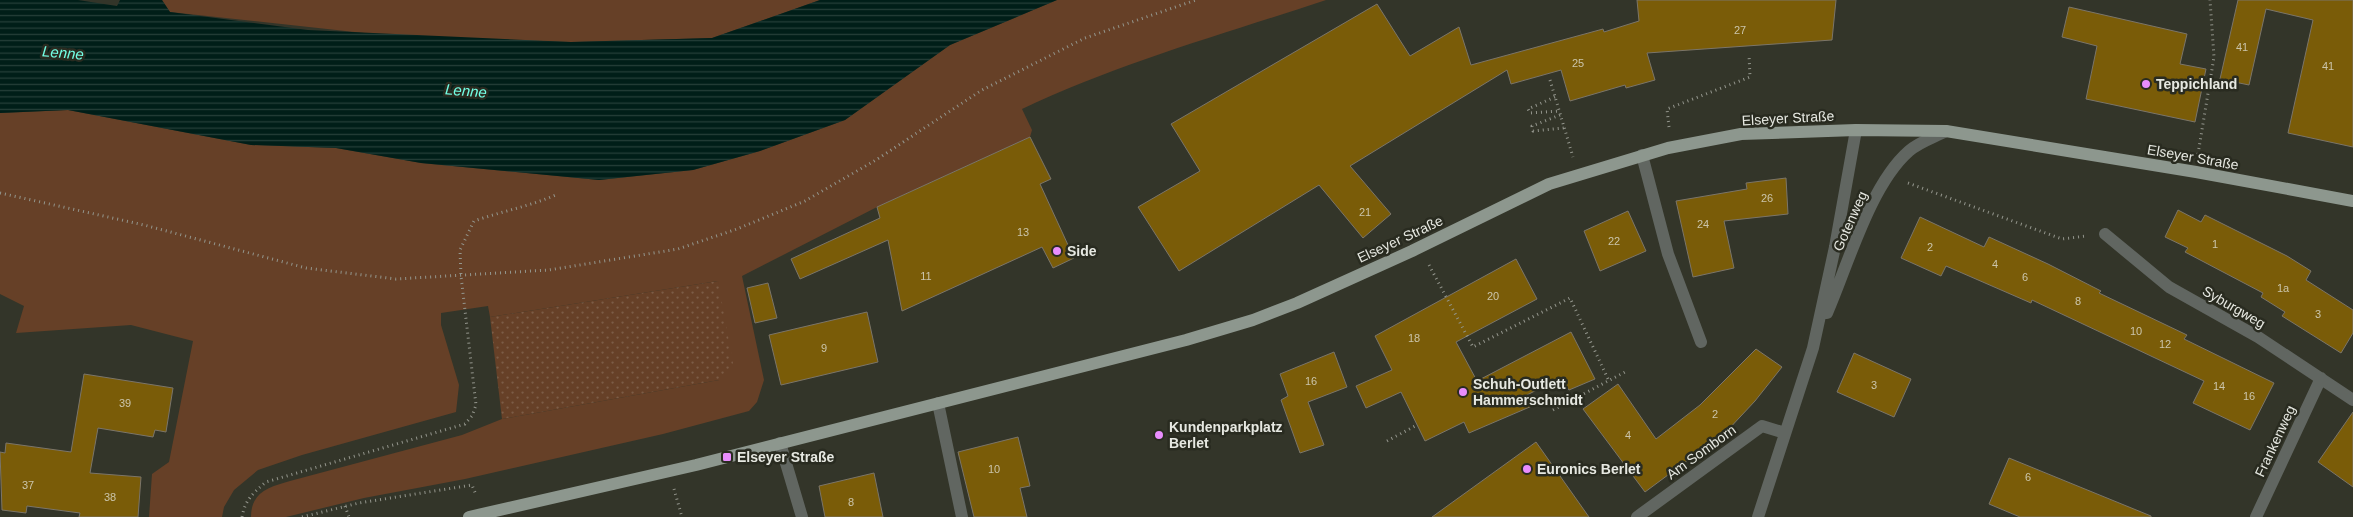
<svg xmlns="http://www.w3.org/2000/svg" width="2353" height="517" viewBox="0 0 2353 517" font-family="Arial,sans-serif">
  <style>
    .grass { fill: #664027 }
    .park { fill: url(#park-dots) }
    .water { fill: url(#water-rules) }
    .building { fill: #7a5c08; stroke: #7b7569 }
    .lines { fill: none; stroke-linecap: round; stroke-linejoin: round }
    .path { stroke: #94968d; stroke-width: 3; stroke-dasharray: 1 4; stroke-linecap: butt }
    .minor { stroke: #616661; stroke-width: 12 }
    .major { stroke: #8d978e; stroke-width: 12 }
    .poi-dot { fill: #e98dfd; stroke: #292b20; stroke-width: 2 }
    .labels { text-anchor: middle; stroke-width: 5; stroke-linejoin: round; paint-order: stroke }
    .number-label { font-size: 11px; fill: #cbc5ab }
    .poi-label { font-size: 14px; font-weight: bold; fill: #e6e8e1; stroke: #292b20; text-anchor: start }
    .street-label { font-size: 14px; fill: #e6e8e1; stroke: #292b20 }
    .water-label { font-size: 15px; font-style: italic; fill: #73fee4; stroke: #292b20 }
  </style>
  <defs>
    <pattern id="park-dots" width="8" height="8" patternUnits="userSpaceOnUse" patternTransform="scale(1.25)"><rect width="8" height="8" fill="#664027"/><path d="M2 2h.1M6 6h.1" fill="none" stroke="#7c5c46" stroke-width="1.8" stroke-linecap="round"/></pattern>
    <pattern id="water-rules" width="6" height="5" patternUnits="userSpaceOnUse" patternTransform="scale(1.25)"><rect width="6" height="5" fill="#001e18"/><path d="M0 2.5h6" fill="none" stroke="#253f39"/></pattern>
  </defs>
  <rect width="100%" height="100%" fill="#333529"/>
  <path class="grass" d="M162 0H820L712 38 571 42 382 35 170 12Z
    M1057 0H1326C1224 34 1119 63 1022 109L1032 130 1030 137 877 207 742 276 764 380 757 402 749 411 663 434 465 479 364 498 286 517H251C251 492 269 487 290 481L462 435 502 419 719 380 718 281 490 317 488 306 441 313V325L459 385 456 412 302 455 258 470 234 490 224 507 222 517H149L152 474 169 462 193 341 131 325 16 333 24 306 0 294V113L68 110 251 145 336 148 421 163 599 180 693 170 760 151 845 120 950 45Z"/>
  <path class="park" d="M718 281 733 363 728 372 719 380 502 419 490 317Z"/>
  <path class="water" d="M0 0H78L117 6 120 0H162L170 12 308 30 571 42 712 38 820 0H1057L950 45 845 120 760 151 693 170 599 180 421 163 336 148 251 145 68 110 0 113Z"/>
  <path class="building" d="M1637 0H1836L1832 40 1647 53 1655 80 1626 88 1625 85 1570 101 1561 70 1511 84 1507 70 1350 166 1391 214 1363 238 1319 185 1179 271 1138 207 1200 171 1171 124 1377 4 1410 56 1459 27 1471 65 1603 29 1604 32 1639 21Z
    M2238 0H2353V147L2288 133 2313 20 2266 9 2249 85 2220 79Z
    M2069 7 2187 34 2180 64 2206 69 2195 122 2086 99 2097 46 2062 37Z
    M1030 137 1051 179 1040 184 1074 258 1053 268 1042 247 902 311 888 240 800 279 791 259 880 218 877 207Z
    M1786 178 1788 214 1724 221 1734 268 1693 277 1676 201 1747 189 1746 183Z
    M2178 210 2201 222 2205 215 2287 256 2311 271 2306 280 2353 310V333L2341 353 2282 316 2285 312 2261 297 2263 293 2185 252 2188 248 2165 237Z
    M1628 211 1646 251 1600 271 1584 231Z
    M1920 217 1984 247 1989 237 2048 264 2101 291 2099 293 2187 335 2184 339 2274 383 2250 430 2193 403 2204 381 2032 300 2031 303 1946 266 1941 276 1901 258Z
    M1516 259 1537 299 1456 342 1477 381 1571 332 1595 379 1569 390 1560 378 1527 395 1532 406 1469 433 1464 422 1425 441 1401 392 1366 408 1356 386 1392 370 1375 336Z
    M768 283 777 318 755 323 747 288Z
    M867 312 878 362 781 385 769 335Z
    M1756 349 1782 367 1755 401 1726 432 1645 492 1583 409 1618 384 1656 439 1700 405Z
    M1334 352 1347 387 1308 402 1324 445 1300 453 1281 400 1288 396 1280 374Z
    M1854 353 1911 379 1894 417 1837 392Z
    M84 374 173 388 166 432 155 430 153 437 98 428 90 473 141 477 138 517H79L80 513 27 506 26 513 2 510 0 452 5 453 6 443 71 452Z
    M2353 412V487L2318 462Z
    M1018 437 1030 486 1020 488 1027 517H974L958 452Z
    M1536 442 1589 517H1432Z
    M2009 458 2151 516V517H2020L1989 504Z
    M874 473 883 517H825L819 486Z"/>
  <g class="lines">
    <path class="path" d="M1550 80 1573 157
      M1555 97 1528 109 1530 113 1559 111
      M1560 115 1532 126 1533 131 1564 128
      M1669 127 1667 109 1750 77 1749 55
      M2198 154 2214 57 2210 0
      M1908 183 2062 239 2086 236
      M0 193 144 225 306 268 396 279 549 270 678 249 737 229 805 201 876 160 982 90 1085 38 1196 0
      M1429 265 1473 347 1570 298 1609 381
      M1553 410 1627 371
      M1387 441 1417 425
      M674 489 682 517
      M345 506 349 517
      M242 517C245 500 253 493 266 482L465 424 472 416 476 405 461 276 460 250 474 221C503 211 531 206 558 194
      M302 517 359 503 472 485 476 495"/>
    <path class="minor" d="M1642 155 1668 254 1701 342
      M2105 234 2169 287 2258 337 2353 400
      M1827 313C1848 265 1870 185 1909 151 1919 142 1935 137 1946 131
      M938 403 962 517
      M780 443 802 517
      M1637 517 1762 426 1785 433
      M1758 517 1813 348 1835 247 1856 130
      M2256 517 2321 378"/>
    <path class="major" d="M469 517 696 465 1186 340 1253 320 1297 303 1412 251 1549 184 1668 148 1741 134 1856 130 1946 131 2196 172 2353 201"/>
  </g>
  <g class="poi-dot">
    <circle cx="2146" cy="84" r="5"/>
    <circle cx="1057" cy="251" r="5"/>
    <circle cx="1463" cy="392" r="5"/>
    <circle cx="1159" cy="435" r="5"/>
    <rect x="722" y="452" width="10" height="10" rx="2.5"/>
    <circle cx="1527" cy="469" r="5"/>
  </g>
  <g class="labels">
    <g class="number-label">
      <text x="1740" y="34">27</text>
      <text x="2242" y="51">41</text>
      <text x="1578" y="67">25</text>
      <text x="2328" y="70">41</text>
      <text x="1767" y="202">26</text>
      <text x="1365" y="216">21</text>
      <text x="1703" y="228">24</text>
      <text x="1023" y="236">13</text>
      <text x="1614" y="245">22</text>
      <text x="2215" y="248">1</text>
      <text x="1930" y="251">2</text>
      <text x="1995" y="268">4</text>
      <text x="926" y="280">11</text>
      <text x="2025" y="281">6</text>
      <text x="2283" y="292">1a</text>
      <text x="1493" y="300">20</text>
      <text x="2078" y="305">8</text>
      <text x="2318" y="318">3</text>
      <text x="2136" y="335">10</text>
      <text x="1414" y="342">18</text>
      <text x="2165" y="348">12</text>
      <text x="824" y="352">9</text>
      <text x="1311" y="385">16</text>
      <text x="1874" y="389">3</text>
      <text x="2219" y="390">14</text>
      <text x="2249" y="400">16</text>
      <text x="125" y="407">39</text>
      <text x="1715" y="418">2</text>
      <text x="1628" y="439">4</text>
      <text x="994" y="473">10</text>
      <text x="2028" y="481">6</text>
      <text x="28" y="489">37</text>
      <text x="110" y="501">38</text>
      <text x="851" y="506">8</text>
    </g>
    <g class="poi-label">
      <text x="2156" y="89">Teppichland</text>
      <text x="1067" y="256">Side</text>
      <text x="1473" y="389">Schuh-Outlett<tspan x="1473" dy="16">Hammerschmidt</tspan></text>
      <text x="1169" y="432">Kundenparkplatz<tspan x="1169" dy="16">Berlet</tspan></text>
      <text x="737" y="462">Elseyer Straße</text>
      <text x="1537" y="474">Euronics Berlet</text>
    </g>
    <g class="street-label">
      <text transform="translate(1788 118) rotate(-3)" y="5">Elseyer Straße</text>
      <text transform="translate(2193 157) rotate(10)" y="5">Elseyer Straße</text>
      <text transform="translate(1850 221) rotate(-66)" y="5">Gotenweg</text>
      <text transform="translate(1400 239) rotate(-25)" y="5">Elseyer Straße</text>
      <text transform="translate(2234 307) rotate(30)" y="5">Syburgweg</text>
      <text transform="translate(2275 441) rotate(-65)" y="5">Frankenweg</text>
      <text transform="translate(1701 452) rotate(-36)" y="5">Am Somborn</text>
    </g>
    <g class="water-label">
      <text transform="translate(63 53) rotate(5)" y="5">Lenne</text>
      <text transform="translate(466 91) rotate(5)" y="5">Lenne</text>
    </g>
  </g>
</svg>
